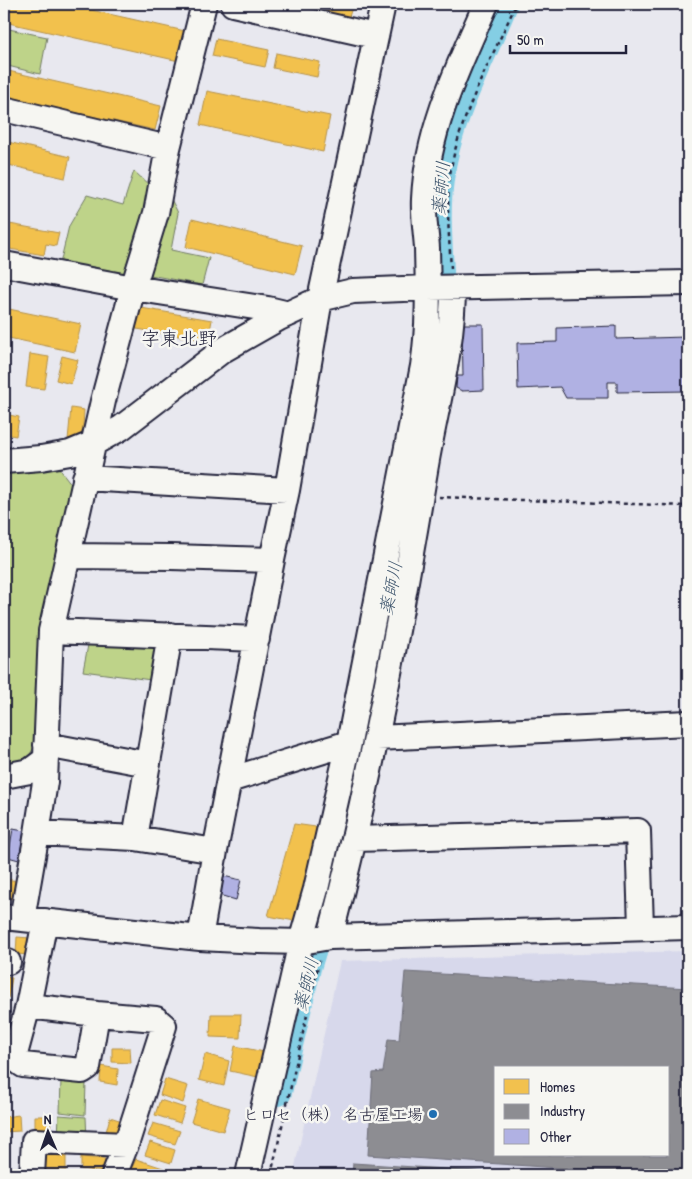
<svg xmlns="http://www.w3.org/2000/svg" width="692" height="1179" viewBox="0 0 692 1179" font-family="'Patrick Hand','Klee One',sans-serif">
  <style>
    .built { fill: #d7d8eb; fill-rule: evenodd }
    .green { fill: #bed389; stroke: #707a62 }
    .homes { fill: #f2c14e; stroke: #b49148 }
    .industry { fill: #8d8d92; stroke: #6d6d78; fill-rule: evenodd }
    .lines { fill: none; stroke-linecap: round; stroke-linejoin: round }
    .river { stroke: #84cee4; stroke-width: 28 }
    .building { fill: #b0b1e3; stroke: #22223b }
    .minor-casing { stroke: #22223b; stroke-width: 28 }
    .path { stroke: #22223b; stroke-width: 2.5; stroke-dasharray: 4 4; stroke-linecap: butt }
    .minor { stroke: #f6f6f2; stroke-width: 24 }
    .poi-dot { fill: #1f6fb2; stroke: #f6f6f2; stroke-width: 2 }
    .labels { text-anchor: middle; stroke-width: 5; stroke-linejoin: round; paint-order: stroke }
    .poi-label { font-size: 16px; fill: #22223b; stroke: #f6f6f2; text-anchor: end }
    .water-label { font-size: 18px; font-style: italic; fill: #3f566e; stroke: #f6f6f2 }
    .quarter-label { font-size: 19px; fill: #22223b; stroke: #f6f6f2 }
  </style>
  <rect width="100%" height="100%" fill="#e8e8ef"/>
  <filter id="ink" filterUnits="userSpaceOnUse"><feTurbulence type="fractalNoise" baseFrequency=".02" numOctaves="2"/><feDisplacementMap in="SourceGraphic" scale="10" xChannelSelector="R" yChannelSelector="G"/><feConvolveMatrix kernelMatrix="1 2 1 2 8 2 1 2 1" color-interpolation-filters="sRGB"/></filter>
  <g filter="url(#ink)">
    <path class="built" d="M688 951V1175H293L340 961ZM496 1068H668V1155H496Z"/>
    <path class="green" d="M4 28 47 37 40 74 4 65Z
      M134 171 152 188 125 282 59 268 69 226 87 195 123 205Z
      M171 199 178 213 171 250 209 258 202 285 145 274 160 219Z
      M55 463 75 489 41 735 22 768 4 770V468Z
      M89 640 157 645 151 680 83 671Z
      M61 1080 86 1082 85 1115 60 1112Z
      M59 1115 86 1117 87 1140 58 1137Z"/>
    <path class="homes" d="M4 4H64L185 31 179 61 4 22Z
      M292 4H353L349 17Z
      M216 39 269 50 265 67 212 56Z
      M276 53 320 62 317 77 273 68Z
      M4 70 161 106 155 130 4 97Z
      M207 91 330 116 323 152 200 125Z
      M4 141 70 157 65 178 4 164Z
      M192 219 302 246 295 274 186 247Z
      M4 223 59 233 56 246 46 244 44 255 4 248Z
      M135 307 212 320 208 341 131 328Z
      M4 308 81 324 75 352 4 337Z
      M30 354 49 357 44 389 26 387Z
      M62 356 78 360 71 384 56 380Z
      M71 408 84 410 82 442 68 440Z
      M4 414 19 417 16 436 4 434Z
      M4 794H8L7 812H4Z
      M294 824 323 828 295 921 268 916Z
      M4 879 19 881 16 899 4 898Z
      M17 937 30 938V955L16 954Z
      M4 977 12 978 8 998 4 997Z
      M211 1014H241L240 1038 210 1037Z
      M235 1046 264 1052 258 1077 230 1071Z
      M112 1048H130L131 1063 112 1062Z
      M205 1054 229 1061 224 1086 199 1080Z
      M101 1066 118 1069 117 1085 100 1082Z
      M165 1079 188 1086 183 1103 160 1095Z
      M198 1099 230 1108 223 1131 191 1122Z
      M160 1100 185 1108 180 1123 155 1115Z
      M19 1115 20 1131 4 1132V1117Z
      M35 1116H51L50 1130 35 1129Z
      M110 1117 122 1121 118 1135 106 1132Z
      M153 1123 180 1131 175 1144 148 1136Z
      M150 1142 175 1150 171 1163 145 1155Z
      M44 1154H66V1170L44 1169Z
      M81 1157 105 1159 104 1172 81 1169Z
      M136 1159 163 1168 160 1175H147L131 1170Z"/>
    <path class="industry" d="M405 972 688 988V1175H660L368 1155 373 1073 383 1072 388 1039 399 1040ZM496 1068H668V1155H496Z
      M353 1163 537 1175H352Z"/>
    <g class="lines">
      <path class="river" d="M441 312C442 268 434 223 440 179 448 116 481 61 504 4
        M278 1092 307 968 326 906 347 814 374 685 402 531"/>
    </g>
    <path class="building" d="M462 324H483L484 390 462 391 456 388 457 376H463Z
      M616 326V339L686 337 688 339V391L617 392V382H608V398H566L560 387 518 389 517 343 557 342V328Z
      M13 829 24 831 19 860 8 857Z
      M223 876 241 880 236 900 219 895Z"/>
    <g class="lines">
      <g class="minor-casing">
        <path id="minor" d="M204 4 168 148 156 213 133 288 103 401 51 631 45 782 37 833 135 838 215 851
          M233 4 375 36
          M4 109 168 148
          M4 264 133 288 268 309 289 314
          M4 461 41 458 70 453 94 443 121 428 223 350 279 318 320 299 353 291 428 288 688 283
          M85 478 287 490
          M68 556 171 557 272 560 215 851 200 938
          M272 560 287 490 320 299 383 4
          M51 631 257 639
          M377 738 688 723
          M46 745 148 764
          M4 776 30 771 46 759
          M229 780 349 743
          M135 838 170 635
          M355 839 638 831 641 928
          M4 917 200 938 259 941 301 942 330 937 688 927
          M22 919 37 833
          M45 921 28 1006 97 1014 156 1019 164 1026 126 1145 114 1175
          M330 937C370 783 399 627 425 471 435 410 453 350 453 288
          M4 961 8 962
          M28 1006 14 1058 23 1065 82 1071 88 1067 97 1014
          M32 1175 34 1141 126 1145
          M248 1175 301 942 316 889 349 743 423 366C429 326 428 288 427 248 426 232 423 215 424 199 427 130 459 65 486 4"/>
      </g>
      <path class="path" d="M451 269C449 234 445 197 452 163 464 107 493 56 516 4
        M439 497 688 506
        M271 1175 320 957"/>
      <use href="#minor" class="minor"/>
    </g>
  </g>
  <circle class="poi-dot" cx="433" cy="1114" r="5"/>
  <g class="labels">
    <g class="poi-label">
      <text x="423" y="1120">ヒロセ（株） 名古屋工場</text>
    </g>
    <g class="water-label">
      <text transform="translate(441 188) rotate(-85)" y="6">薬師川</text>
      <text transform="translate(391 588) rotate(-79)" y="6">薬師川</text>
      <text transform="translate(306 984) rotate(-76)" y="6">薬師川</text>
    </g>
    <g class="quarter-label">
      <text x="179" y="345">字東北野</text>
    </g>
  </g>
  <rect width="692" height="1179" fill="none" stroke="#f6f6f2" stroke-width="20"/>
  <rect x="10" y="10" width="672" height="1159" fill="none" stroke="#22223b" stroke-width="2" filter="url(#ink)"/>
  <rect x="494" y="1066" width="175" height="90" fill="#f6f6f2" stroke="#a1a1a9"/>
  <rect x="504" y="1079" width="25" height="15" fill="#f2c14e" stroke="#a1a1a9"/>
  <text x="540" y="1092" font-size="15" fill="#22223b">Homes</text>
  <rect x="504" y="1104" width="25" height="15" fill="#8d8d92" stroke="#a1a1a9"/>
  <text x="540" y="1116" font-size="15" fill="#22223b">Industry</text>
  <rect x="504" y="1129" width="25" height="15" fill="#b0b1e3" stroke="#a1a1a9"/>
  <text x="540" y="1142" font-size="15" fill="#22223b">Other</text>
  <g transform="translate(48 1132) rotate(358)" stroke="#f6f6f2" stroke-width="4" paint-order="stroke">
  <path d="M0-4L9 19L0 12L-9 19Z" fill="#22223b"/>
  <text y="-8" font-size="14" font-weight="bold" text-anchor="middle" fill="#22223b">N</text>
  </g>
  <path d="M510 45v8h116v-8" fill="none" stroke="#22223b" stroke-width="2.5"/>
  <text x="517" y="45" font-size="15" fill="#22223b" stroke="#f6f6f2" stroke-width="4" paint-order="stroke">50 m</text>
</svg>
